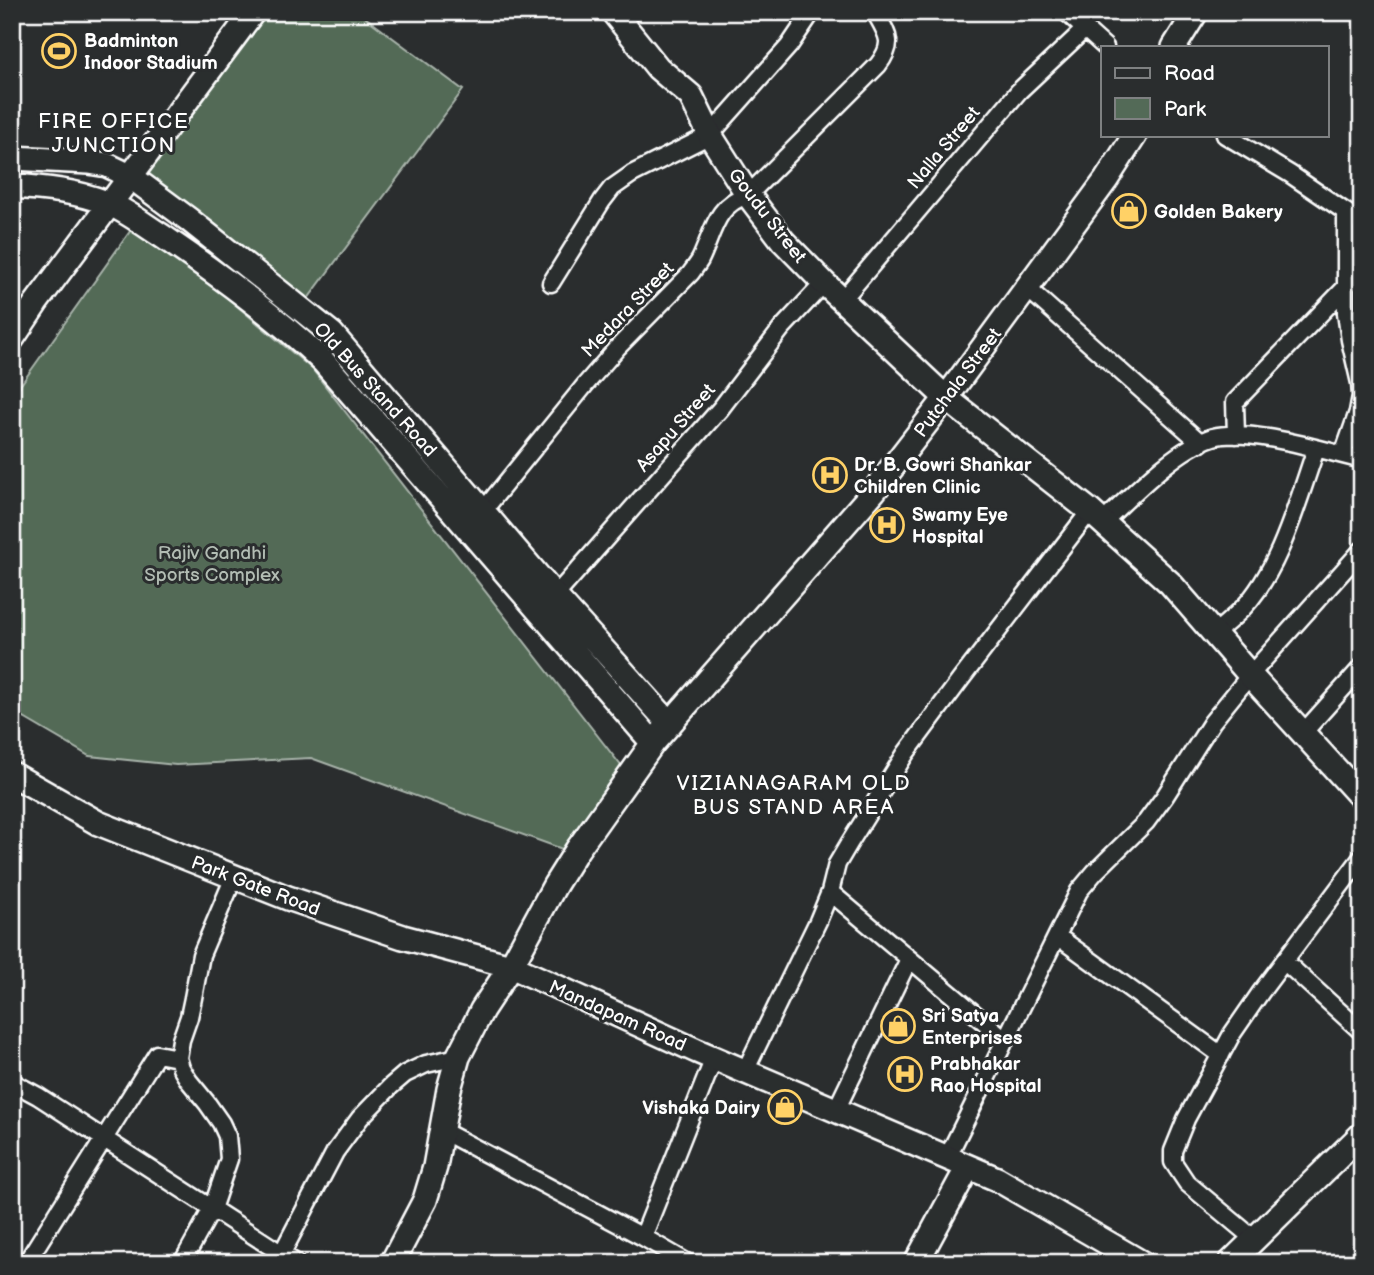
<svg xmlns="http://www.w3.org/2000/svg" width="1374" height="1275" viewBox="0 0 1374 1275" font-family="'Balsamiq Sans',sans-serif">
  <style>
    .green { fill: #536a57; stroke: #a9b4ab; stroke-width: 2 }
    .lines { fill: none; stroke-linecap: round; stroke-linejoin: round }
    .street-casing { stroke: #fff; stroke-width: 21 }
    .secondary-casing { stroke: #fff; stroke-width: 28 }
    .street { stroke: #2a2d2e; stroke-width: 16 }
    .secondary { stroke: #2a2d2e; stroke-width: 23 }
    .labels { text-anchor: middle; stroke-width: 6; stroke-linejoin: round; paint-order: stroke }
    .poi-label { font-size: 19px; font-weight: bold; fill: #fff; stroke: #2a2d2e; text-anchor: start }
    .street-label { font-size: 19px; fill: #fff; stroke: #2a2d2e }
    .park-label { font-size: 19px; fill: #b2bcb3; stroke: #2a2d2e }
    .neighbourhood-label { font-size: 21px; letter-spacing: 2px; fill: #fff; stroke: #2a2d2e }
  </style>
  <rect width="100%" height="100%" fill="#2a2d2e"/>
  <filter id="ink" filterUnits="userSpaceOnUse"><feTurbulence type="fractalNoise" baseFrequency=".0143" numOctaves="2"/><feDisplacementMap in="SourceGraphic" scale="14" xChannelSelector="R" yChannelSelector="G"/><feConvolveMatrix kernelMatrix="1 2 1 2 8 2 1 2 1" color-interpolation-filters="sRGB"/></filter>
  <g filter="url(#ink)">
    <path class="green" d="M247 12H358L463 90 304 304 128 173Z
      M131 230 225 296 312 369 622 767 565 850 311 758 176 765 89 756 12 711V397Z"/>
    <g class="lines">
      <g class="street-casing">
        <path id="street" d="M1066 12 1105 47
          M1225 135 1290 174 1362 223
          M551 283 602 201 612 188 632 174 710 135 789 46 812 12
          M1027 288 1201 443
          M842 300 1019 91 1085 29
          M1236 435 1235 402 1347 286
          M1343 455 1358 412 1361 396 1360 383 1350 340 1346 313V212
          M483 511 585 385 617 348 690 274C693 270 697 265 700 260 713 234 715 204 748 195L878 65C895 43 888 35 875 12
          M1103 522C1132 495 1175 449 1213 437 1248 427 1325 451 1362 460
          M555 596 721 408 782 328 824 283
          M1214 634C1223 626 1233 618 1242 609 1280 570 1298 500 1316 449
          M1303 733 1362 667
          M830 892 1006 1040
          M1057 936 1221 1055
          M1284 961 1362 1032
          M745 1071 818 921 830 892 837 864 850 842 906 753 961 679 1090 511
          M12 1082 38 1096 296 1263
          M836 1110 909 959
          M443 1131 643 1237 688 1263
          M947 1158 1079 891 1095 872 1146 822 1165 796 1212 722 1250 675 1362 550
          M643 1237 714 1058
          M1254 1239 1187 1183 1173 1162V1151L1186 1119 1232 1034 1261 992 1362 857
          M282 1253 335 1152 360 1118 391 1086 405 1074 426 1064 458 1057
          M26 1263 157 1054 178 1058
          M182 1263 212 1209 229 1159 227 1136 221 1123 207 1103 189 1081 181 1068 178 1058 181 1040 189 1017 193 998 201 955 234 877"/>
      </g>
      <g class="secondary-casing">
        <path id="secondary" d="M613 12 658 68 691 96 710 135 748 195 783 241 824 283 946 398 1090 511 1170 583 1250 675 1362 798
          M1174 47 1196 12
          M12 158 89 162 107 165 130 176 188 219 332 334 555 596 670 724
          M12 186C45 188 76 191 107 203 126 210 144 225 162 236 218 274 274 315 323 361L653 743
          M12 339 36 303 253 12
          M12 774 98 823 288 898 403 937 511 966 697 1051 997 1179 1142 1263
          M392 1263 425 1200 435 1167 449 1089 458 1057 482 1010 511 966 555 885 577 850 653 743 874 491 946 398 1106 180 1135 135
          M916 1263 968 1167
          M1230 1263 1362 1134"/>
      </g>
      <use href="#street" class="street"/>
      <use href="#secondary" class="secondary"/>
    </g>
  </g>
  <defs>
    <g id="stadium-ring" transform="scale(1.75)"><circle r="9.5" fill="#2a2d2e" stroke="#ffd166" stroke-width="1.5"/><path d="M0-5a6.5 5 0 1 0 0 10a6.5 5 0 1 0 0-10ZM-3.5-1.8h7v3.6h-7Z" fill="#ffd166"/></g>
    <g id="shop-ring" transform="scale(1.75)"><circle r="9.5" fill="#2a2d2e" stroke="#ffd166" stroke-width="1.5"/><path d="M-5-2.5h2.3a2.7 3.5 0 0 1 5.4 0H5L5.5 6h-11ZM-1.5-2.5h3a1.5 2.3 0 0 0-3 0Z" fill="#ffd166"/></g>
    <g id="hospital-ring" transform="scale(1.75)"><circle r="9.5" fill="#2a2d2e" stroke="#ffd166" stroke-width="1.5"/><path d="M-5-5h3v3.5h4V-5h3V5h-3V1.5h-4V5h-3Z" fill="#ffd166"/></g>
  </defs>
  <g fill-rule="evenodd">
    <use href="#stadium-ring" x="59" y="51"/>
    <use href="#shop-ring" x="1129" y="211"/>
    <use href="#hospital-ring" x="830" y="475"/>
    <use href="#hospital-ring" x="887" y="525"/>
    <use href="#shop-ring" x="898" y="1026"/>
    <use href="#hospital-ring" x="905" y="1074"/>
    <use href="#shop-ring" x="785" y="1107"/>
  </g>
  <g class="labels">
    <g class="poi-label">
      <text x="84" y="47">Badminton<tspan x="84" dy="22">Indoor Stadium</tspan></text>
      <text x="1154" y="218">Golden Bakery</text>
      <text x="854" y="471">Dr. B. Gowri Shankar<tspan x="854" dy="22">Children Clinic</tspan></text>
      <text x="912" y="521">Swamy Eye<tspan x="912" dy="22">Hospital</tspan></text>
      <text x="922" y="1022">Sri Satya<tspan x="922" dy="22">Enterprises</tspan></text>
      <text x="930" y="1070">Prabhakar<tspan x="930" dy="22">Rao Hospital</tspan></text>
      <text x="760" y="1114" text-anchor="end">Vishaka Dairy</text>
    </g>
    <g class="street-label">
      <text transform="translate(943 147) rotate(-50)" y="7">Nalla Street</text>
      <text transform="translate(768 215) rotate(52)" y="7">Goudu Street</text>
      <text transform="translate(627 309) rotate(-46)" y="7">Medara Street</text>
      <text transform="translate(957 382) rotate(-53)" y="7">Putchala Street</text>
      <text transform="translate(376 389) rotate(48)" y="7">Old Bus Stand Road</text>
      <text transform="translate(675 427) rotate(-49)" y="7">Asapu Street</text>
      <text transform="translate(256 885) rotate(21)" y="7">Park Gate Road</text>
      <text transform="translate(618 1015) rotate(24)" y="7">Mandapam Road</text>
    </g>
    <g class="park-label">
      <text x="212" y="559">Rajiv Gandhi<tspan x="212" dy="22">Sports Complex</tspan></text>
    </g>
    <g class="neighbourhood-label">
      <text x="114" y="128">FIRE OFFICE<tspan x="114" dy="24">JUNCTION</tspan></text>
      <text x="794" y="790">VIZIANAGARAM OLD<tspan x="794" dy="24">BUS STAND AREA</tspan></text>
    </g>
  </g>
  <rect width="1374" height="1275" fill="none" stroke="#2a2d2e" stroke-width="42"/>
  <rect x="21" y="21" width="1332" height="1233" fill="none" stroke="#fff" stroke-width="2.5" filter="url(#ink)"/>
  <rect x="1101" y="46" width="228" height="91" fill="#2a2d2e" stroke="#7f8182" stroke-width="2"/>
  <rect x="1115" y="68" width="35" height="10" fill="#2a2d2e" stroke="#7f8182" stroke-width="2"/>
  <text x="1164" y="80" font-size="21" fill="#ffffff">Road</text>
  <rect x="1115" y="98" width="35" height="21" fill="#536a57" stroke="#7f8182" stroke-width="2"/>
  <text x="1164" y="116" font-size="21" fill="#ffffff">Park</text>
</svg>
